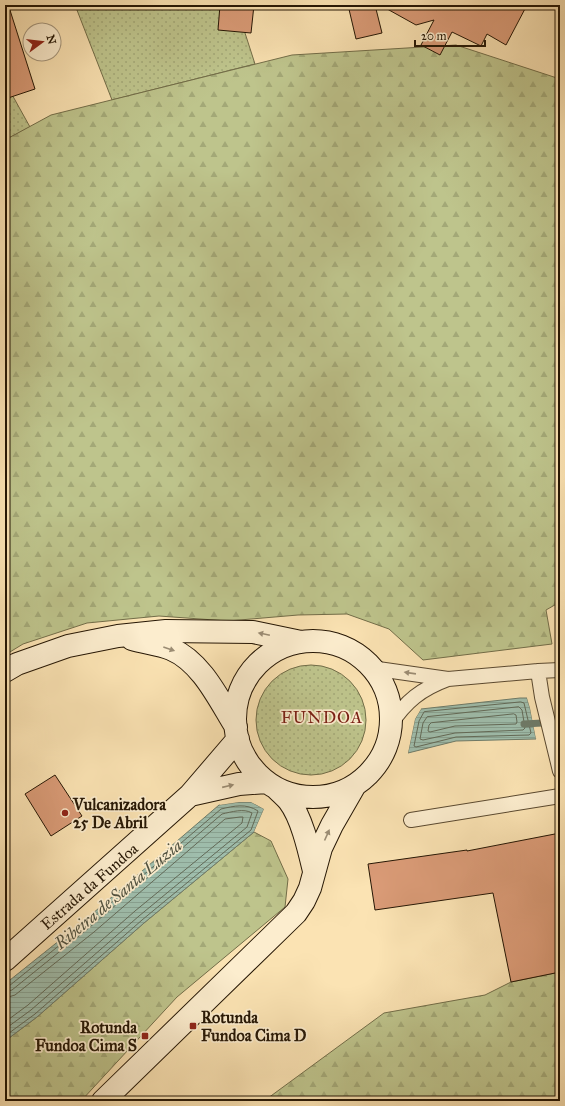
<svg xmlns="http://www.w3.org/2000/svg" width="565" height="1106" viewBox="0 0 565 1106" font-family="'IM FELL Great Primer',serif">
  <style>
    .grass { fill: url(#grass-dots); stroke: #726d48 }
    .forest { fill: url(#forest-firs); stroke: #726d48 }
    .water { fill: url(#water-rules); stroke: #6e7b69 }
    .pier { fill: #fbe3b3 }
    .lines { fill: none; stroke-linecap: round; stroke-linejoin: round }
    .shore { stroke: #626a58; stroke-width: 1 }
    .stream { stroke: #6e7b69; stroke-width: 7 }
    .building { fill: #da9b77; stroke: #251604 }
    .lane-casing { stroke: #5a4930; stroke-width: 16 }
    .secondary-casing { stroke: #251604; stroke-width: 24 }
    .lane { stroke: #fcedce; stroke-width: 14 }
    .secondary { stroke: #fcedce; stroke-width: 22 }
    .oneway { fill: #9b8c73 }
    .poi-dot { fill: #8f2418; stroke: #fcedce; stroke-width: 1.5 }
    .labels { text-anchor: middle; stroke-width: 3.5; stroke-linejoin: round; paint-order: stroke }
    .poi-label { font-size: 16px; font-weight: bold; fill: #251604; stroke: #fcedce; text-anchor: start }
    .street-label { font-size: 16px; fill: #251604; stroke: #fcedce }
    .neighbourhood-label { font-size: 17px; letter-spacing: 1px; fill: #7a1f14; stroke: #fcedce }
    .water-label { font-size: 17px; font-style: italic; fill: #50513f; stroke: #fcedce }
  </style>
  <defs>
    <pattern id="grass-dots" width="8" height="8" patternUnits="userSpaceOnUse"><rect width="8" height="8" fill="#bec48c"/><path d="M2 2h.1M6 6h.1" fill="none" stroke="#a3a877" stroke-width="1.8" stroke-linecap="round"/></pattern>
    <pattern id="forest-firs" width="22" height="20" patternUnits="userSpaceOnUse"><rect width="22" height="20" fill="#bec48c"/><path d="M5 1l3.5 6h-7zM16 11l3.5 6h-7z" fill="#a3a877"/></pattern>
    <pattern id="water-rules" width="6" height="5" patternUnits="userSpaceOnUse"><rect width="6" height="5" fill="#9fbead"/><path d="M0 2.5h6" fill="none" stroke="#89a393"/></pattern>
  </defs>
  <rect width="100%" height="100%" fill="#fbe3b3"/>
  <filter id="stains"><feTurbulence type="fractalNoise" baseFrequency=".005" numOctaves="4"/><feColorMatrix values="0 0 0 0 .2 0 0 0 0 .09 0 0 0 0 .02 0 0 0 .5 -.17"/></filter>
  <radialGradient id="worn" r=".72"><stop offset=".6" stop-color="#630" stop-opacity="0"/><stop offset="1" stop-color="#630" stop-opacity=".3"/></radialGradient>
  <path class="grass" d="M75 5H236L255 64 112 100Z
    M5 82 30 127 5 140Z
    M256 720a55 55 0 1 1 110 0a55 55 0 1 1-110 0Z"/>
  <path class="forest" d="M456 45 560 79V602L546 610 552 644 423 660 389 629 347 614 298 615 228 621 159 616 87 623 23 644 5 655V140L51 115 292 55Z
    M254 832 271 841 288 879 285 907 177 997 81 1101H5V1041L37 1017 144 923Z
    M560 972V1101H264L384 1013 485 995 511 982Z"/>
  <path class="water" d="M520 698H527L530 708 536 739 456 741 408 753 415 719 421 709Z
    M239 802H251L264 809 254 832 144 923 37 1017 5 1041V984L85 920 219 805Z"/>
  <path class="pier" d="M527 698H529L532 707 538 738 536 739 530 708Z
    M418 709H421L415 719 408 753 406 754 413 719Z
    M239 800H251L266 808 258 830 254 832 264 809 251 802H239L219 805 223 802Z"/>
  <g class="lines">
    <path class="shore" d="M521 702 524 703 531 733 529 735 456 737 416 747 414 746 419 721 424 712Z
      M519 707 522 710 525 728 523 730 455 733 423 740 420 739 423 723 427 717Z
      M514 714 516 715 517 722 516 724 455 726 430 732 428 731 429 725 431 723Z
      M5 987 9 986 87 923 221 809C234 806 246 803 258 811L251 830 142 920 35 1014 5 1036
      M5 992 12 990 90 927 222 814C231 812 244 808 252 813L247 827 139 916 31 1010 5 1029
      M5 998 15 995 94 932 225 819 240 817H243L242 823 135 911 28 1005 5 1022"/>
    <path class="stream" d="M524 724 560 722"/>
  </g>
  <path class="building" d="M220 5H254L251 33 218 30Z
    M348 5H375L382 33 356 39Z
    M380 5H527L506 45 487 34 481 46 452 32 440 55 421 45 434 20 416 25Z
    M9 7 35 89 5 99V8Z
    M55 775 82 816 51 836 25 794Z
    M560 833V972L511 982 493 893 375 910 368 864 467 850V851Z"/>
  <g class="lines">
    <g class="lane-casing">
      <path id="lane" d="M371 668 448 679 538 671 560 670
        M538 671 542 697 560 771
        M390 725C406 701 421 689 448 679
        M411 820 560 796"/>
    </g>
    <g class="secondary-casing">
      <path id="secondary" d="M132 639C145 643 159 644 171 649 202 662 219 700 236 727
        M235 719a78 78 0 1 1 156 0a78 78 0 1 1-156 0Z
        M5 671 17 664 68 646 118 636 166 631 253 632 301 642
        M276 788C280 792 285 796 289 801 302 818 309 850 314 871
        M190 795 239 784 267 782
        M5 960 190 795 238 739
        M103 1101 296 913 304 901 310 888 321 848 332 825 355 785"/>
    </g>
    <use href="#lane" class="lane"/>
    <use href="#secondary" class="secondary"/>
  </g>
  <defs><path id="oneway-solid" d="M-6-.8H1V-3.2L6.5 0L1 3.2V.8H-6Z"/></defs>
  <g class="oneway">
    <use href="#oneway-solid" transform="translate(264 634) rotate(-168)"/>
    <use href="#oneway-solid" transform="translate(169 649) rotate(19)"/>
    <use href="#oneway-solid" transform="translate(410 673) rotate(-172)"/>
    <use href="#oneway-solid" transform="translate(228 786) rotate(-13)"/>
    <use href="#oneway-solid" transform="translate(327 835) rotate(-66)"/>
  </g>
  <g class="poi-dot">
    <circle cx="65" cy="813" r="4"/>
    <rect x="189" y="1022" width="8" height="8" rx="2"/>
    <rect x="141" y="1032" width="8" height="8" rx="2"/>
  </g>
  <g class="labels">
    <g class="poi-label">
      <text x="73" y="810">Vulcanizadora<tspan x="73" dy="18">25 De Abril</tspan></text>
      <text x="201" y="1023">Rotunda<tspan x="201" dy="18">Fundoa Cima D</tspan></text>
      <text x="137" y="1033" text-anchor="end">Rotunda<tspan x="137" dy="18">Fundoa Cima S</tspan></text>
    </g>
    <g class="street-label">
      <text transform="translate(89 886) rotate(-41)" y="6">Estrada da Fundoa</text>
    </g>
    <g class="neighbourhood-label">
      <text x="322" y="723">FUNDOA</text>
    </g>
    <g class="water-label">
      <text transform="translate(118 894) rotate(-40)" y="6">Ribeira de Santa Luzia</text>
    </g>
  </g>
  <rect width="565" height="1106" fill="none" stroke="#fbe3b3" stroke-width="20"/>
  <rect x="6" y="6" width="553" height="1094" fill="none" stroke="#251604" stroke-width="2"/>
  <rect x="10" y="10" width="545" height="1086" fill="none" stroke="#251604"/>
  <g transform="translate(42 42) rotate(75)"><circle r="19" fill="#fcedce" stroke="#a6977d"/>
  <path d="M0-3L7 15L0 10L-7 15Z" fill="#8f2418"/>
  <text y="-6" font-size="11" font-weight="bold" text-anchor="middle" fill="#251604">N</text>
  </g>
  <path d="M415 40v6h70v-6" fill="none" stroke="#251604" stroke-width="2"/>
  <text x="421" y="40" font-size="12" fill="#251604" stroke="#fcedce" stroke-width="3" paint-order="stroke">20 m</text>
  <rect width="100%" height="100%" filter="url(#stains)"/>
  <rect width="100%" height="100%" fill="url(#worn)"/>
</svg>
